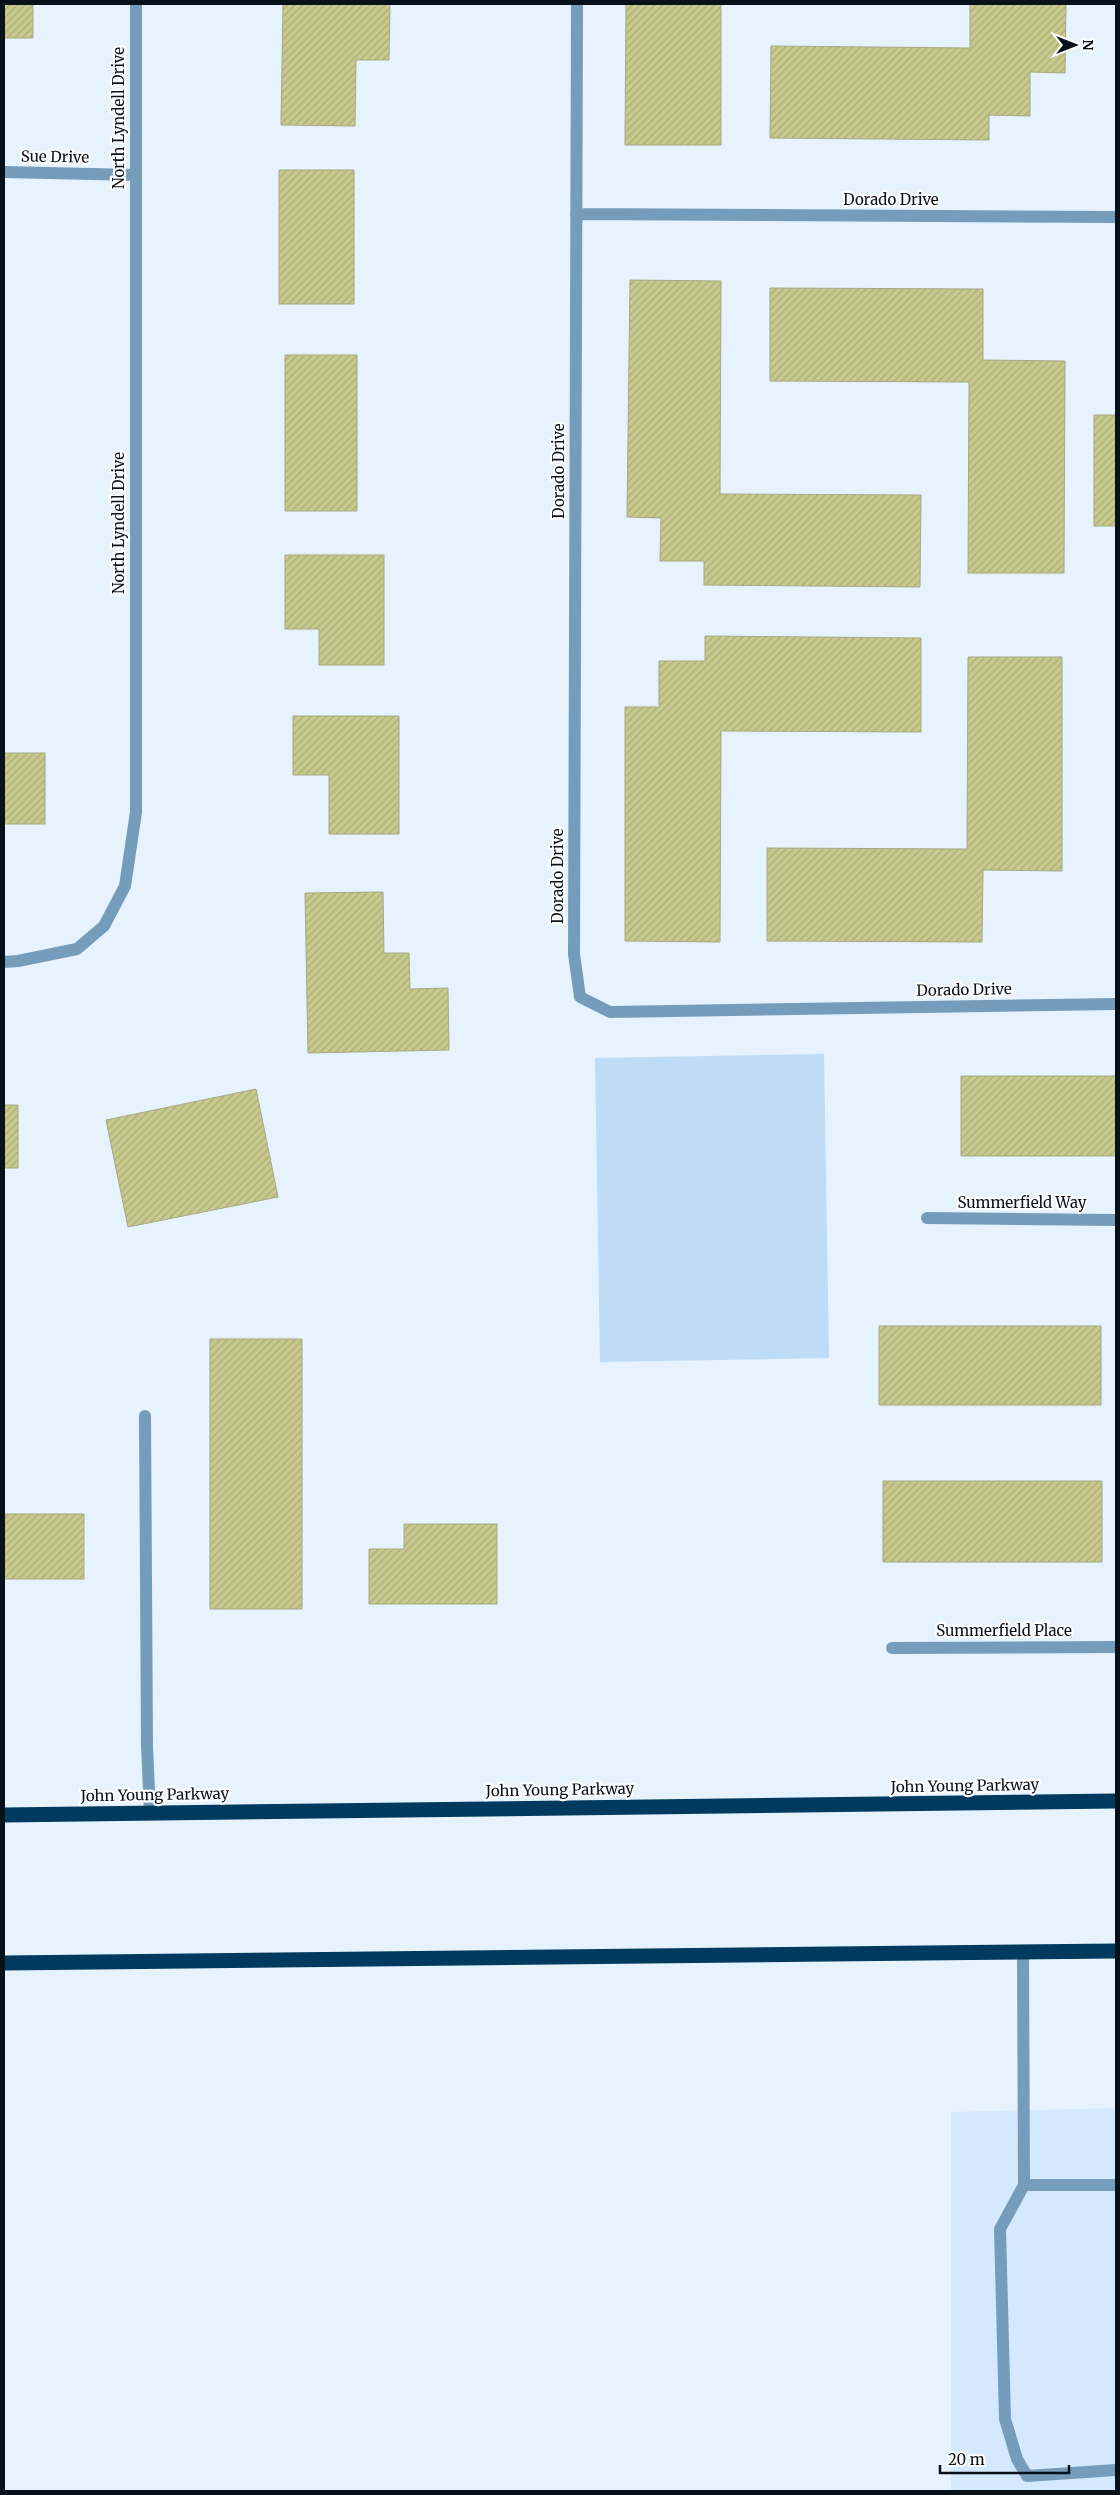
<svg xmlns="http://www.w3.org/2000/svg" width="1120" height="2495" viewBox="0 0 1120 2495" font-family="Merriweather,serif">
  <style>
    .built { fill: #d4e9fd }
    .garden { fill: #bfdcf6 }
    .building { fill: url(#building-hatch); stroke: #a7a885 }
    .lines { fill: none; stroke-linecap: round; stroke-linejoin: round }
    .lane { stroke: #769cbc; stroke-width: 12 }
    .street { stroke: #769cbc; stroke-width: 12 }
    .highway { stroke: #003a5f; stroke-width: 15 }
    .labels { text-anchor: middle; stroke-width: 4.5; stroke-linejoin: round; paint-order: stroke }
    .street-label { font-size: 15px; fill: #07111a; stroke: #fdfdfd }
  </style>
  <defs>
    <pattern id="building-hatch" width="6" height="6" patternUnits="userSpaceOnUse" patternTransform="scale(1.25)"><rect width="6" height="6" fill="#c8c98c"/><path d="M-1 1l2-2M0 6l6-6M5 7l2-2" fill="none" stroke="#aaac78"/></pattern>
  </defs>
  <rect width="100%" height="100%" fill="#e6f2fd"/>
  <path class="built" d="M1116 2108V2491H951V2112Z"/>
  <path class="garden" d="M824 1054 829 1358 600 1362 595 1058Z"/>
  <path class="building" d="M4 4H33V38H4Z
    M283 4H390L389 60H356L355 126 281 125Z
    M626 4H721V145H625Z
    M970 4H1066L1065 73 1030 72V116L989 115V140L770 138 771 46 970 48Z
    M279 170H354V304H279Z
    M630 280 721 281 720 494 921 495 920 587 704 585V561H660L661 518 627 517Z
    M770 288 983 289V360L1065 361 1064 573H968L969 382 770 381Z
    M285 355H357V511H285Z
    M1094 415H1116V526H1094Z
    M285 555H384V665H319V629H285Z
    M705 636 921 638V732L721 731 720 942 625 941V707H659V661H705Z
    M968 657H1062V871L983 870 982 942 767 941V848L967 849Z
    M293 716H399V834H329V775H293Z
    M4 753H45V824H4Z
    M383 892 384 953H409L410 989 448 988 449 1050 308 1053 305 893Z
    M961 1076H1116V1156H961Z
    M256 1089 278 1197 128 1227 106 1120Z
    M4 1105H18V1168H4Z
    M879 1326H1101V1405H879Z
    M210 1339H302V1609H210Z
    M883 1481H1102V1562H883Z
    M4 1514H84V1579H4Z
    M404 1524H497V1604H369V1549H404Z"/>
  <g class="lines">
    <path class="lane" d="M577 4 574 954 580 997 610 1012 1116 1004
      M576 214 1116 217
      M927 1218 1116 1220
      M145 1416 147 1746 150 1813
      M892 1648 1116 1647
      M1023 1952 1024 2185H1116
      M1024 2185 1000 2229 1005 2419 1017 2459 1027 2476 1116 2470"/>
    <path class="street" d="M4 172 135 175
      M4 962 18 961 77 949 104 926 125 886 136 812V4"/>
    <path class="highway" d="M4 1815 1116 1801
      M4 1963 1116 1951"/>
  </g>
  <g class="labels">
    <g class="street-label">
      <text transform="translate(119 118) rotate(-90)" y="5">North Lyndell Drive</text>
      <text transform="translate(55 157) rotate(1)" y="5">Sue Drive</text>
      <text x="891" y="205">Dorado Drive</text>
      <text transform="translate(559 471) rotate(-90)" y="5">Dorado Drive</text>
      <text transform="translate(119 523) rotate(-90)" y="5">North Lyndell Drive</text>
      <text transform="translate(558 876) rotate(-90)" y="5">Dorado Drive</text>
      <text transform="translate(964 990) rotate(-1)" y="5">Dorado Drive</text>
      <text x="1022" y="1208">Summerfield Way</text>
      <text x="1004" y="1636">Summerfield Place</text>
      <text transform="translate(965 1786) rotate(-1)" y="5">John Young Parkway</text>
      <text transform="translate(560 1790) rotate(-1)" y="5">John Young Parkway</text>
      <text transform="translate(155 1795) rotate(-1)" y="5">John Young Parkway</text>
    </g>
  </g>
  <rect width="1120" height="2495" fill="none" stroke="#07111a" stroke-width="10"/>
  <g transform="translate(1075 45) rotate(90)" stroke="#fdfdfd" stroke-width="4" paint-order="stroke">
  <path d="M0-4L9 19L0 12L-9 19Z" fill="#07111a"/>
  <text y="-8" font-size="14" font-weight="bold" text-anchor="middle" fill="#07111a">N</text>
  </g>
  <path d="M940 2465v8h129v-8" fill="none" stroke="#07111a" stroke-width="2.5"/>
  <text x="948" y="2465" font-size="15" fill="#07111a" stroke="#fdfdfd" stroke-width="4" paint-order="stroke">20 m</text>
</svg>
